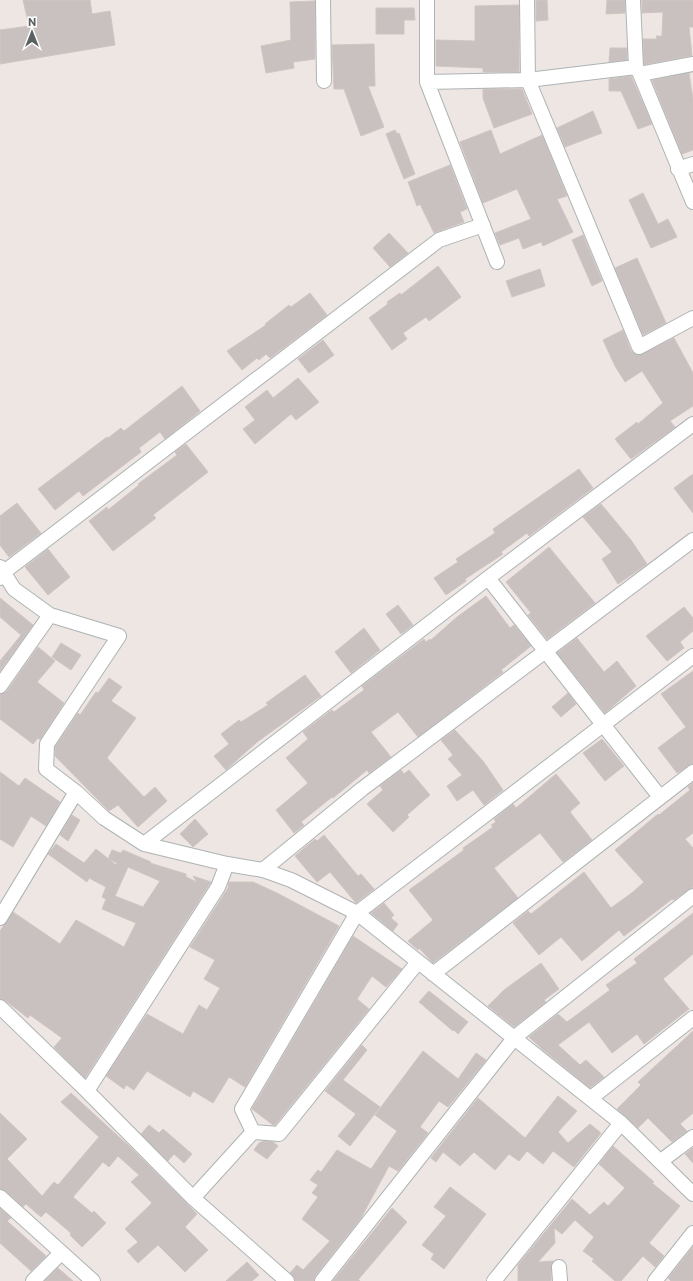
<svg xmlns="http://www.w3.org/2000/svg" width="693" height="1281" viewBox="0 0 693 1281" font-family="Commissioner,sans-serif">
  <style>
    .building { fill: #c8c1bf; stroke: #d1c5c1; fill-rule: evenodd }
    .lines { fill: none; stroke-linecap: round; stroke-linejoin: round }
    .minor-casing { stroke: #aeb3b5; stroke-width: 16 }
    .minor { stroke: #fff; stroke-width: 14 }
  </style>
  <rect width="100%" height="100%" fill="#ede6e2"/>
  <path class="building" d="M23 0H90L92 14 110 11 115 45 0 64V30L29 26Z
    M536 0H547L548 20 536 21Z
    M607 0H625V13L606 14Z
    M642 0H693V27H689L692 56 644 65 643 39H657L656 36H662L663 12 642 13Z
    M315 1V59L293 62 294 68 266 73 261 46 291 40 290 2Z
    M519 5V72H483V68L436 66V40L475 41V6Z
    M376 8H414L415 20H404V34H376Z
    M374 44 375 86H368L384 127 361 136 344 89H334L332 45Z
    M610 48H627V60L609 62Z
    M689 73 693 99V150L682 154 652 80Z
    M631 76 652 124 638 129 621 91H609V79Z
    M483 89H522L532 114 494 128 483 98Z
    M593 111 602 133 565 147 557 128Z
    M395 130 397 134 399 133 415 174 404 179 386 134Z
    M491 130 500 154 542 135 567 196 557 199 573 232 543 246 541 242 523 249 519 238 500 245 495 233 531 219 517 189 483 203 460 142Z
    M450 165 467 209 460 212 464 222 434 233 420 204 417 206 408 182Z
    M643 193 658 224 668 219 677 237 651 248 629 200Z
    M389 233 408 253 390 267 373 248Z
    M583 235 602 281 592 286 572 240Z
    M637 258 666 323 643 335 615 268Z
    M438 266 461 297 429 321 426 317 403 333 407 339 392 350 369 318 388 304 387 302 400 293 401 295Z
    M540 269 545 286 512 297 506 281Z
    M310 293 327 315 270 358 266 354 259 360 257 358 242 370 227 351 266 325 265 324 289 305 291 307Z
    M623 330 631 351 638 355 674 338 693 373V406L670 421 675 427 631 459 615 439 637 422 638 424 663 403 642 371 625 382 615 366 603 340Z
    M323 340 334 355 309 373 298 359Z
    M298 378 319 402 296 420 291 414 255 444 243 429 255 420 245 407 267 390 273 398Z
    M182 386 200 411 165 439 160 432 139 448 141 452 83 496 79 491 55 510 38 489 107 437 108 438 121 428 124 431Z
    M186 444 208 472 153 515 156 518 113 551 89 521 107 507 108 510 139 485 138 484 177 455 175 452Z
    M579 469 593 488 529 536 527 533 501 552 503 554 465 579 466 581 446 595 434 578 458 562 456 559 495 533 493 529Z
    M693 474V513L674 488Z
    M17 503 41 533 9 557 0 545V516Z
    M601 504 631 540 647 564 618 584 602 559 612 552 583 517Z
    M549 547 595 603 547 639 528 615 531 613 506 582Z
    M48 549 70 577 48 595 25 567Z
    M486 596 510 628 514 625 531 646 501 670 503 672 418 737 398 712 371 732 391 757 369 773 367 770 333 798 332 797 301 822 304 825 294 833 276 810 308 783 286 758 308 739 303 732 332 710 334 712 364 690 362 686 424 639 426 642 430 639 431 640 457 617Z
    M0 598 33 625 0 671V661L21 635 0 617Z
    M398 605 413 625 401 634 386 614Z
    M684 607 693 618V631L680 642 684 648 667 661 646 636Z
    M364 628 380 650 351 673 335 652Z
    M577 638 604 672 617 661 636 686 605 713 557 653Z
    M61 643 81 655 71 670 52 657Z
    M38 647 55 661 37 682 64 703 40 740 38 738 33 744 0 719V694L7 691Z
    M693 671V764L677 773 658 748 686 727 661 694Z
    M305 675 321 696 257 742 226 770 214 756 229 744 221 734 239 720 241 722 268 705 266 703Z
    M109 678 122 687 111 701 136 718 107 758 144 797 155 787 167 801 138 827 118 805 109 811 55 756V747L78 713 80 715 96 692 98 693Z
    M568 693 576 704 561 717 552 707Z
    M455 730 483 761 503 790 484 805 473 790 457 801 447 786 462 775 448 759 453 755 441 740Z
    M602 739 624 766 605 781 583 753Z
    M401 770 404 774 409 770 430 795 407 815 409 817 393 832 367 804 383 790 380 786Z
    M0 772 19 786 25 778 60 802 46 826 31 816 13 847 0 839Z
    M556 774 580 803 570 812 592 840 563 862 540 833 494 868 518 898 433 963 419 948 418 950 408 941 433 920 409 890 464 850 463 848 493 827 491 825 496 822 494 819 513 804 516 808Z
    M693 783V833L685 839 693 848V887L674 900 672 899 624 936 619 930 582 961 561 937 539 955 513 923 528 911 531 914 584 872 611 908 633 892 644 882 615 850 658 814 659 815 690 790 688 787Z
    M72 815 80 820 68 841 60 835Z
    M195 819 208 834 193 847 180 834Z
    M324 835 358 876 361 874 374 889 356 903 330 872 317 882 295 856 315 839 317 841Z
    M56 844 84 863 96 849 116 865 117 863 108 859 112 850 121 853 123 850 151 862 150 863 186 874V877L197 882 193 876 211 882 85 1078 54 1047 62 1038 30 1015 28 1018 6 1001 0 999V931L13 912 60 944 76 920 124 947 136 923 102 909 106 899 102 897 106 887 89 878 87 882 48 854ZM128 867 160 881 143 907 115 896Z
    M229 882H253L277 893 339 926 245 1087 229 1077 213 1103 193 1091 190 1097 147 1071 134 1090 126 1085 124 1089 106 1076 147 1014 183 1034 199 1005 207 1010 220 988 204 979 215 960 190 947 228 888Z
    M384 903 394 915 391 918 398 924 393 931 371 913Z
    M693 913V954L663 979 689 1009 644 1044 637 1034 612 1053 589 1022 558 1045 580 1065 586 1060 604 1077 590 1088 542 1049 529 1037 558 1014 567 1022 610 990 606 985 637 963 634 959Z
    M353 936 402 969 386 987 372 976 357 999 369 1009 275 1125H273L252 1109Z
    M541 963 559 989 544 1000 546 1002 514 1027 488 1006 504 990Z
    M429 991 468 1022 458 1034 454 1030 453 1031 419 1002Z
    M693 1031V1113L680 1124 687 1131 672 1142 648 1118 638 1128 617 1109 641 1085 638 1082Z
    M362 1045 367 1050 343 1080 380 1107 350 1146 338 1136 356 1114 325 1091Z
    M423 1051 458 1079 476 1053 486 1060 448 1107 439 1101 420 1127 428 1133 398 1171 389 1166 361 1218 315 1276 314 1281H295L290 1273 297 1265 303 1270 330 1241 302 1219 318 1197 312 1193 318 1185 310 1180 318 1170 321 1172 337 1150 371 1169 397 1131 375 1115Z
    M71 1093 130 1147 197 1214 185 1227 208 1250 185 1272 158 1245 138 1263 127 1251 138 1242 125 1229 152 1203 131 1182 139 1175 118 1156 109 1167 103 1162 73 1197 92 1213 94 1211 106 1223 82 1247 70 1235 71 1233 46 1212 41 1217 26 1204 23 1207 6 1191 0 1189V1113L27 1139 7 1159 42 1196 54 1182 58 1185 99 1137 61 1102Z
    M558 1096 577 1111 558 1132 568 1143 590 1124 601 1133 574 1167 553 1151 543 1164 527 1151 519 1161 509 1154 495 1170 474 1152 460 1166 443 1152 436 1162 431 1158 478 1098 525 1138Z
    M149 1125 159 1133 163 1129 192 1154 184 1163 174 1154 168 1161 141 1134Z
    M264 1141 273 1142 278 1146 267 1159 254 1150 259 1143Z
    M613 1146 654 1182 652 1183 680 1206 649 1243 664 1256 655 1267 643 1256 621 1281H615L592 1261 594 1259 583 1251 594 1237 575 1220 562 1234 554 1228 555 1243 538 1262 553 1261 551 1267V1281H518V1265L572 1199 590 1215 604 1202 608 1206 625 1188 599 1164Z
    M693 1148V1163L685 1154Z
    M450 1187 486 1214 444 1269 431 1259 434 1254 422 1245 446 1216 434 1207Z
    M0 1208 11 1218 7 1221 46 1256 31 1271 0 1243Z
    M392 1208 407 1222 358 1280 360 1281H333Z
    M693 1247V1281H671L668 1278Z
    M247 1262 259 1275 252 1281H226Z
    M58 1268 73 1281H45Z"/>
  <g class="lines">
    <g class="minor-casing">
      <path id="minor" d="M323 0 324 81
        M427 0V82L497 262
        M527 0 528 80 639 347 693 318
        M633 0 636 67 640 74 693 202
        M640 74 693 64
        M427 82 528 80 636 67
        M678 169 693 164
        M0 567 14 589 50 615 119 636 47 744 46 769 76 792 104 818 144 844 227 864 263 870 291 880 357 913 621 1123 693 1194
        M0 578 4 572 439 240 483 225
        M488 578 660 797
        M0 686 50 615
        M144 844 488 578 693 424
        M263 870 362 789 693 540
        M0 918 76 792
        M433 974 693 772
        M0 1007 87 1091 193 1198 287 1281
        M87 1091 218 887 227 864
        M591 1098 693 1018
        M253 1132 242 1109 357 913 693 656
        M661 1161 693 1137
        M0 1197 93 1281
        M193 1198 253 1132 279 1134 418 962
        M559 1267 560 1281
        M33 1281 61 1253
        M322 1281 515 1037 693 896
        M494 1281 621 1123
        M655 1281 693 1233"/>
    </g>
    <use href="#minor" class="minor"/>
  </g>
  <g transform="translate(32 32)" stroke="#ffffff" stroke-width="3" paint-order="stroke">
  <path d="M0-3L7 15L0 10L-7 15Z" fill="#5a6163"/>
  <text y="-6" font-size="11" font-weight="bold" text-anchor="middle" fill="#5a6163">N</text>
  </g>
</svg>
